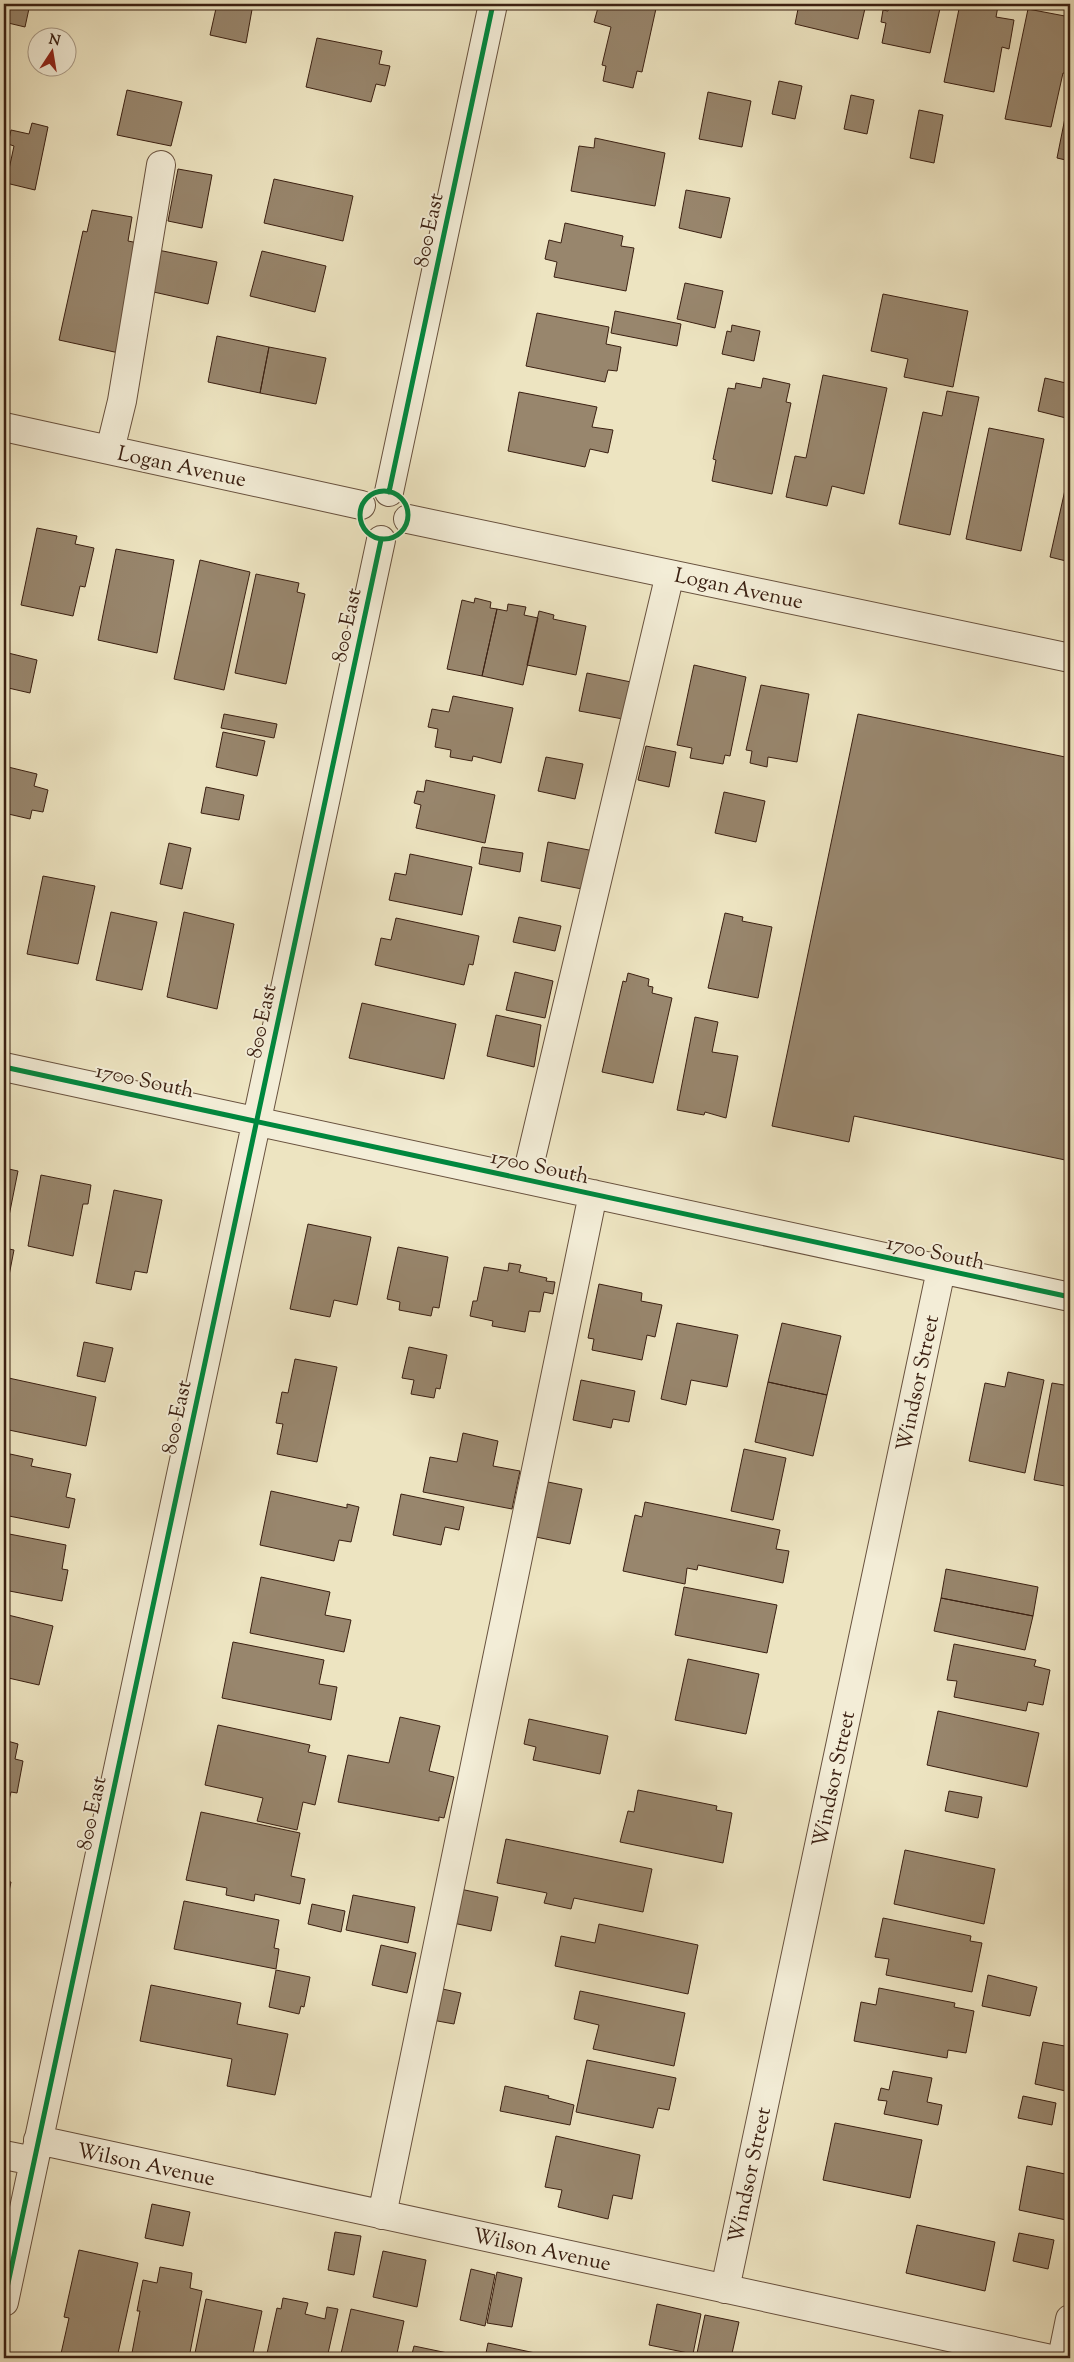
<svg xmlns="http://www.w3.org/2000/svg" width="1074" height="2362" viewBox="0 0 1074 2362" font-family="'Sorts Mill Goudy',serif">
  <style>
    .building { fill: #98866d; stroke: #3b2012 }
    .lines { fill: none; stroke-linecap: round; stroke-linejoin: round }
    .minor-casing { stroke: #68513e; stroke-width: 30 }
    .minor { stroke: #f3edd7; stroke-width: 28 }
    .cycleway-casing { stroke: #f3edd7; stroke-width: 8 }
    .cycleway { stroke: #00873e; stroke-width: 5 }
    .labels { text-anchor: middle; stroke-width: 4; stroke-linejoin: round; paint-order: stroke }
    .street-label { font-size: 21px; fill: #3b2012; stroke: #f3edd7 }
  </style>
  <rect width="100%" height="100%" fill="#ede4c1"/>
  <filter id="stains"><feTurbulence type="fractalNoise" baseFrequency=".004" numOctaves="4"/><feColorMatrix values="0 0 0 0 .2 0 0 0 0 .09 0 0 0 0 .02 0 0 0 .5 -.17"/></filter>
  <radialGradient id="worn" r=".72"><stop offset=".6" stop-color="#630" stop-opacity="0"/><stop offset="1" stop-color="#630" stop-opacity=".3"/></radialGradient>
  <path class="building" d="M4 4H30L25 27 4 22Z
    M217 4H253L246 43 210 35Z
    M599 4H657L642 72 637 71 633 88 603 81 606 66 602 65 611 27 594 22Z
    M799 4H866L858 39 795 24Z
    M890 4H941L930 53 882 43 886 23 881 22 883 10 888 11Z
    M960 4 998 6 996 17 1014 20 1009 49 1002 47 994 92 944 82Z
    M1028 9 1070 17V74L1063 73 1051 127 1005 119Z
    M317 38 382 51 379 64 390 66 385 86 376 84 371 102 306 87Z
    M779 81 802 86 795 119 772 114Z
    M127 90 182 102 171 146 117 135Z
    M708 92 751 101 742 147 699 139Z
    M851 95 874 100 867 134 844 129Z
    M1067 108 1070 109V161L1057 158Z
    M919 110 943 115 934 163 910 158Z
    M32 123 48 127 35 190 6 183 14 146 8 144 11 130 29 134Z
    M595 138 665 153 655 206 571 191 579 146 594 148Z
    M178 169 212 175 202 228 168 221Z
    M274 179 353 196 343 241 264 223Z
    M686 190 730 198 721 238 679 228Z
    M92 210 132 217 128 241 143 244 119 353 59 340 83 231 87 232Z
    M565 223 623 236 621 246 634 248 626 291 554 277 557 262 545 259 549 240 561 243Z
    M158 250 217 262 208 304 149 291Z
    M262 251 326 266 315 312 250 296Z
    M685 283 723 291 715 328 677 319Z
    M883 294 968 311 953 387 904 377 908 359 871 351Z
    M615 311 681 324 677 346 611 333Z
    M537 313 609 327 606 344 621 347 617 371 608 370 605 382 526 366Z
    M732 325 760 331 754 361 722 354 727 331 731 332Z
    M217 336 269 347 260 393 208 382Z
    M269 347 326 358 316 404 260 393Z
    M823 375 887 388 864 494 832 486 827 506 786 497 795 456 806 458Z
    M763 378 790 384 786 402 791 403 772 494 712 481 716 460 713 459 728 388 735 389 736 383 761 388Z
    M1045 378 1070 384 1066 418 1038 411Z
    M947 391 979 397 950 535 899 524 923 412 942 416Z
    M519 392 597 407 592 427 613 430 608 453 590 449 585 467 508 451Z
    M989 428 1044 439 1021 551 966 539Z
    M1069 472 1070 473V562L1050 557Z
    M37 528 77 536 75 544 94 548 85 587 80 586 73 616 21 605Z
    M116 549 174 560 157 653 98 640Z
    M200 560 250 572 224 690 174 679Z
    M256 574 299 583 297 592 305 594 286 684 235 673Z
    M475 598 491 602 490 608 497 609 482 676 447 669 462 600 474 603Z
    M508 604 526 607 524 615 538 618 523 685 482 676 497 609 507 611Z
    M539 611 554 615 553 619 586 626 576 675 527 665Z
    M4 652 37 660 30 693 4 687Z
    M694 665 746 677 730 756 725 755 723 764 690 758 692 748 677 745Z
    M587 673 631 682 623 719 579 711Z
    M761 685 809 694 797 762 768 757 767 767 750 763 752 751 746 750Z
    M453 696 513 708 501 763 473 756 472 761 450 757 451 750 435 747 438 729 428 727 432 709 449 712Z
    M224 714 277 724 274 738 221 728Z
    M858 714 1070 758V1161L854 1116 849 1142 772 1126Z
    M223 732 265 741 257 776 216 767Z
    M646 746 676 752 669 787 638 780Z
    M546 757 583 764 575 799 538 791Z
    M4 766 37 774 34 786 48 790 43 812 32 810 30 819 4 813Z
    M426 780 495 795 485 843 416 828 421 805 414 803 417 791 424 792Z
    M206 787 244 795 239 820 201 813Z
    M724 792 765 801 756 842 715 833Z
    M548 842 594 851 587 890 541 881Z
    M169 843 191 848 182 889 160 884Z
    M482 847 523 853 520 872 479 864Z
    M410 854 472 867 462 915 389 900 395 873 406 875Z
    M43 876 95 886 78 964 27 954Z
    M111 912 157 922 142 990 96 980Z
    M184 912 234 924 217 1009 167 997Z
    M725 913 743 917 742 921 772 927 758 998 708 988Z
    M519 917 561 926 555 951 513 942Z
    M396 918 479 936 473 965 469 964 464 985 375 965 381 938 391 940Z
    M515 972 553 981 545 1018 506 1010Z
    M628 973 649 979 648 986 653 987 652 993 672 998 653 1083 602 1072 623 981 626 982Z
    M362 1003 456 1024 444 1079 349 1058Z
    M496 1015 541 1025 534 1067 487 1056Z
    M695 1017 718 1022 712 1052 738 1056 726 1118 705 1112 704 1115 677 1110Z
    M4 1168 18 1171 4 1241Z
    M41 1175 91 1185 88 1204H83L73 1256 28 1246Z
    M114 1190 162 1200 147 1273 135 1271 131 1290 96 1283Z
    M308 1224 371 1237 357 1305 334 1300 330 1317 290 1309Z
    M398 1247 448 1257 439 1308 433 1307 431 1316 399 1310 400 1302 387 1299Z
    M4 1248 14 1250 5 1296H4Z
    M509 1263 521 1265 519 1272 547 1278 546 1281 555 1282 553 1294 544 1292 540 1312 529 1311 525 1332 492 1326 493 1321 470 1316 473 1301H477L484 1267 508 1271Z
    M599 1284 642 1293 641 1301 662 1305 655 1337 647 1335 642 1360 592 1350 594 1339 588 1338Z
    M677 1323 738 1335 727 1387 691 1380 686 1405 661 1399Z
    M782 1323 841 1336 827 1395 768 1382Z
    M84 1342 113 1348 105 1382 77 1376Z
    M409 1347 447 1355 440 1389 436 1388 434 1398 411 1394 414 1380 402 1378Z
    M295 1359 337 1367 317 1462 277 1454 283 1424 276 1423 282 1392 288 1393Z
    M1008 1372 1044 1380 1025 1473 969 1461 985 1383 1005 1387Z
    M4 1377 96 1397 86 1446 4 1429Z
    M581 1380 635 1391 629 1422 613 1419 611 1428 573 1420Z
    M768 1382 827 1395 813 1456 755 1442Z
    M1052 1383 1070 1386V1487L1034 1480Z
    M463 1433 498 1441 493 1466 520 1471 512 1509 423 1492 430 1457 457 1462Z
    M744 1449 786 1458 773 1520 731 1511Z
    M10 1454 33 1459 31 1466 71 1474 66 1497 75 1499 69 1528 4 1515V1460L9 1461Z
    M548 1482 582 1489 570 1544 536 1537Z
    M271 1491 347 1508V1504L359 1507 351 1542 339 1540 334 1561 260 1545Z
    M401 1494 464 1507 459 1530 445 1527 441 1545 393 1535Z
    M645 1502 780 1530 776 1549 789 1551 783 1583 698 1565 697 1570 687 1568 685 1584 623 1571 635 1515 642 1517Z
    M4 1533 66 1545 62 1569 68 1570 62 1601 4 1590Z
    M946 1569 1038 1587 1033 1616 941 1598Z
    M261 1577 330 1592 325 1615 351 1620 344 1652 250 1633Z
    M684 1587 777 1605 767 1653 675 1635Z
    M941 1598 1033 1616 1025 1650 934 1631Z
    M4 1614 53 1626 39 1685 4 1677Z
    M233 1642 324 1660 319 1684 337 1687 331 1720 222 1698Z
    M954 1644 1036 1660 1034 1666 1050 1670 1043 1705 1028 1702 1026 1711 954 1697 957 1681 947 1680Z
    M688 1659 759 1674 746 1734 675 1720Z
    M938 1711 1039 1733 1027 1787 927 1765Z
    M400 1717 440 1726 429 1771 454 1777 444 1818 439 1817V1821L338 1802 348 1755 389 1763Z
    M529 1719 608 1736 600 1774 533 1760 536 1747 524 1744Z
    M218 1725 310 1745 308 1752 326 1756 315 1805 303 1802 297 1830 257 1821 263 1798 205 1785Z
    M4 1740 18 1744 15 1759 23 1761 17 1793 11 1792 6 1813 4 1812Z
    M638 1790 717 1806 716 1810 732 1813 723 1863 620 1842 628 1811 634 1812Z
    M949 1791 982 1797 978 1818 945 1811Z
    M201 1812 300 1833 291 1876 305 1879 300 1904 255 1894 254 1901 226 1895 227 1888 186 1880Z
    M506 1839 652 1869 643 1912 574 1898 571 1909 544 1903 547 1893 497 1883Z
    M905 1850 995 1869 984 1924 894 1904Z
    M4 1881 11 1882 8 1896 4 1895Z
    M460 1889 498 1897 491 1931 453 1923Z
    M353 1895 415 1907 408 1943 346 1930Z
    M184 1901 279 1920 274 1948 279 1949 276 1969 174 1949Z
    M312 1904 345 1911 341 1932 308 1924Z
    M883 1918 971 1936 970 1941 982 1943 972 1992 886 1975 889 1959 875 1957Z
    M599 1924 698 1945 688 1994 555 1966 561 1936 595 1943Z
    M381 1945 416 1953 407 1993 372 1985Z
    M276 1970 310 1977 304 2007 301 2006 299 2014 269 2007Z
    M988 1975 1037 1987 1030 2016 982 2006Z
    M151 1985 241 2003 237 2024 288 2034 275 2095 227 2086 232 2059 140 2041Z
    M438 1988 461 1993 454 2024 432 2020Z
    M879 1988 955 2003 954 2007 974 2011 966 2053 948 2050 947 2058 854 2041 861 2002 876 2005Z
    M580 1991 685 2013 674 2066 593 2049 599 2025 574 2019Z
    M1043 2042 1070 2047V2092L1035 2084Z
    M587 2060 676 2078 669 2110 658 2108 653 2128 576 2112Z
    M893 2071 932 2078 927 2102 942 2105 938 2125 884 2114 887 2101 878 2100 881 2088 889 2090Z
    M505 2086 549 2096 548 2098 574 2105 570 2125 500 2111Z
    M1023 2096 1056 2103 1052 2125 1018 2118Z
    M835 2123 922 2140 910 2198 823 2180Z
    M556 2136 640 2155 632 2199 613 2195 608 2219 558 2207 562 2190 545 2187Z
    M1027 2166 1070 2175V2197L1066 2220 1019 2210Z
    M152 2204 190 2212 183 2246 145 2238Z
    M917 2225 995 2242 985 2291 906 2273Z
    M335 2232 361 2236 354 2275 328 2270Z
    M1019 2233 1054 2240 1048 2269 1013 2261Z
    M79 2250 138 2263 117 2358H60L69 2318 64 2317Z
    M383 2251 426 2260 417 2307 373 2297Z
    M160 2267 192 2273 190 2288 202 2291 189 2358H131L140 2311H137L143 2280 157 2283Z
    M471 2269 495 2275 485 2326 460 2320Z
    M497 2272 522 2278 512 2327 487 2323Z
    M283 2298 308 2303 305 2314 325 2319 327 2307 338 2309 327 2358H266L277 2308 281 2309Z
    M206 2299 262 2311 252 2358H194Z
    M657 2304 701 2314 693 2354 649 2345Z
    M351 2309 404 2321 396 2358H340Z
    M705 2315 739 2322 731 2358H696Z
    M488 2343 540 2354V2358H485Z
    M414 2346 467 2357V2358H411Z"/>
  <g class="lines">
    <g class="minor-casing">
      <path id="minor" d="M4 427 361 505
        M110 450 122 401 161 165
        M389 492 493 4
        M408 519 1070 658
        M4 1067 1070 1297
        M526 1179 670 574
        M38 2140 1046 2358
        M4 2155 34 2161
        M382 2215 593 1194
        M725 2289 941 1270
        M4 2302 381 540
        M1062 2358 1070 2319"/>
    </g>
    <use href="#minor" class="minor"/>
    <g class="cycleway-casing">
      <path id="cycleway" d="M360 515a24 24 0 1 1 48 0a24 24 0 1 1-48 0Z
        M389 492 493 4
        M4 1067 1070 1297
        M4 2302 381 540"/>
    </g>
    <use href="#cycleway" class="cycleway"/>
  </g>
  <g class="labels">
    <g class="street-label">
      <text transform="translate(428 230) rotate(-78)" y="7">800 East</text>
      <text transform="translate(182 466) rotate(12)" y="7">Logan Avenue</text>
      <text transform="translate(739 588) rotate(12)" y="7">Logan Avenue</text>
      <text transform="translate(346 625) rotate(-78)" y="7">800 East</text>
      <text transform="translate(261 1021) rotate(-78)" y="7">800 East</text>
      <text transform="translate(145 1080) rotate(12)" y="7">1700 South</text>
      <text transform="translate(540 1166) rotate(12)" y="7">1700 South</text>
      <text transform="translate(936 1252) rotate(12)" y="7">1700 South</text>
      <text transform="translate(917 1383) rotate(-78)" y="7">Windsor Street</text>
      <text transform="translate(176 1417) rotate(-78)" y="7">800 East</text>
      <text transform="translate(833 1779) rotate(-78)" y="7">Windsor Street</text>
      <text transform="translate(91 1813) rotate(-78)" y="7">800 East</text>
      <text transform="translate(146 2164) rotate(12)" y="7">Wilson Avenue</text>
      <text transform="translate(749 2175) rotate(-78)" y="7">Windsor Street</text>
      <text transform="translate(542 2249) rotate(12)" y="7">Wilson Avenue</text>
    </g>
  </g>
  <rect width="1074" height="2362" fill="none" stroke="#ede4c1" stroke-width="20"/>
  <rect x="5" y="5" width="1064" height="2352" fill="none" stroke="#3b2012" stroke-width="2.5"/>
  <rect x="10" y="10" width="1054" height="2342" fill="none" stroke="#3b2012"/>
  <g transform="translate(52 52) rotate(12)"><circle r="24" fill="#f3edd7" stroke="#a99b88"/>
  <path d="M0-4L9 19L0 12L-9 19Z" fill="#8f2418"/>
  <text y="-8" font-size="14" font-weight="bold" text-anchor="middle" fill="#3b2012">N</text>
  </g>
  <rect width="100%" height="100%" filter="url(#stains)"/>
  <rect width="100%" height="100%" fill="url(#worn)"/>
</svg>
